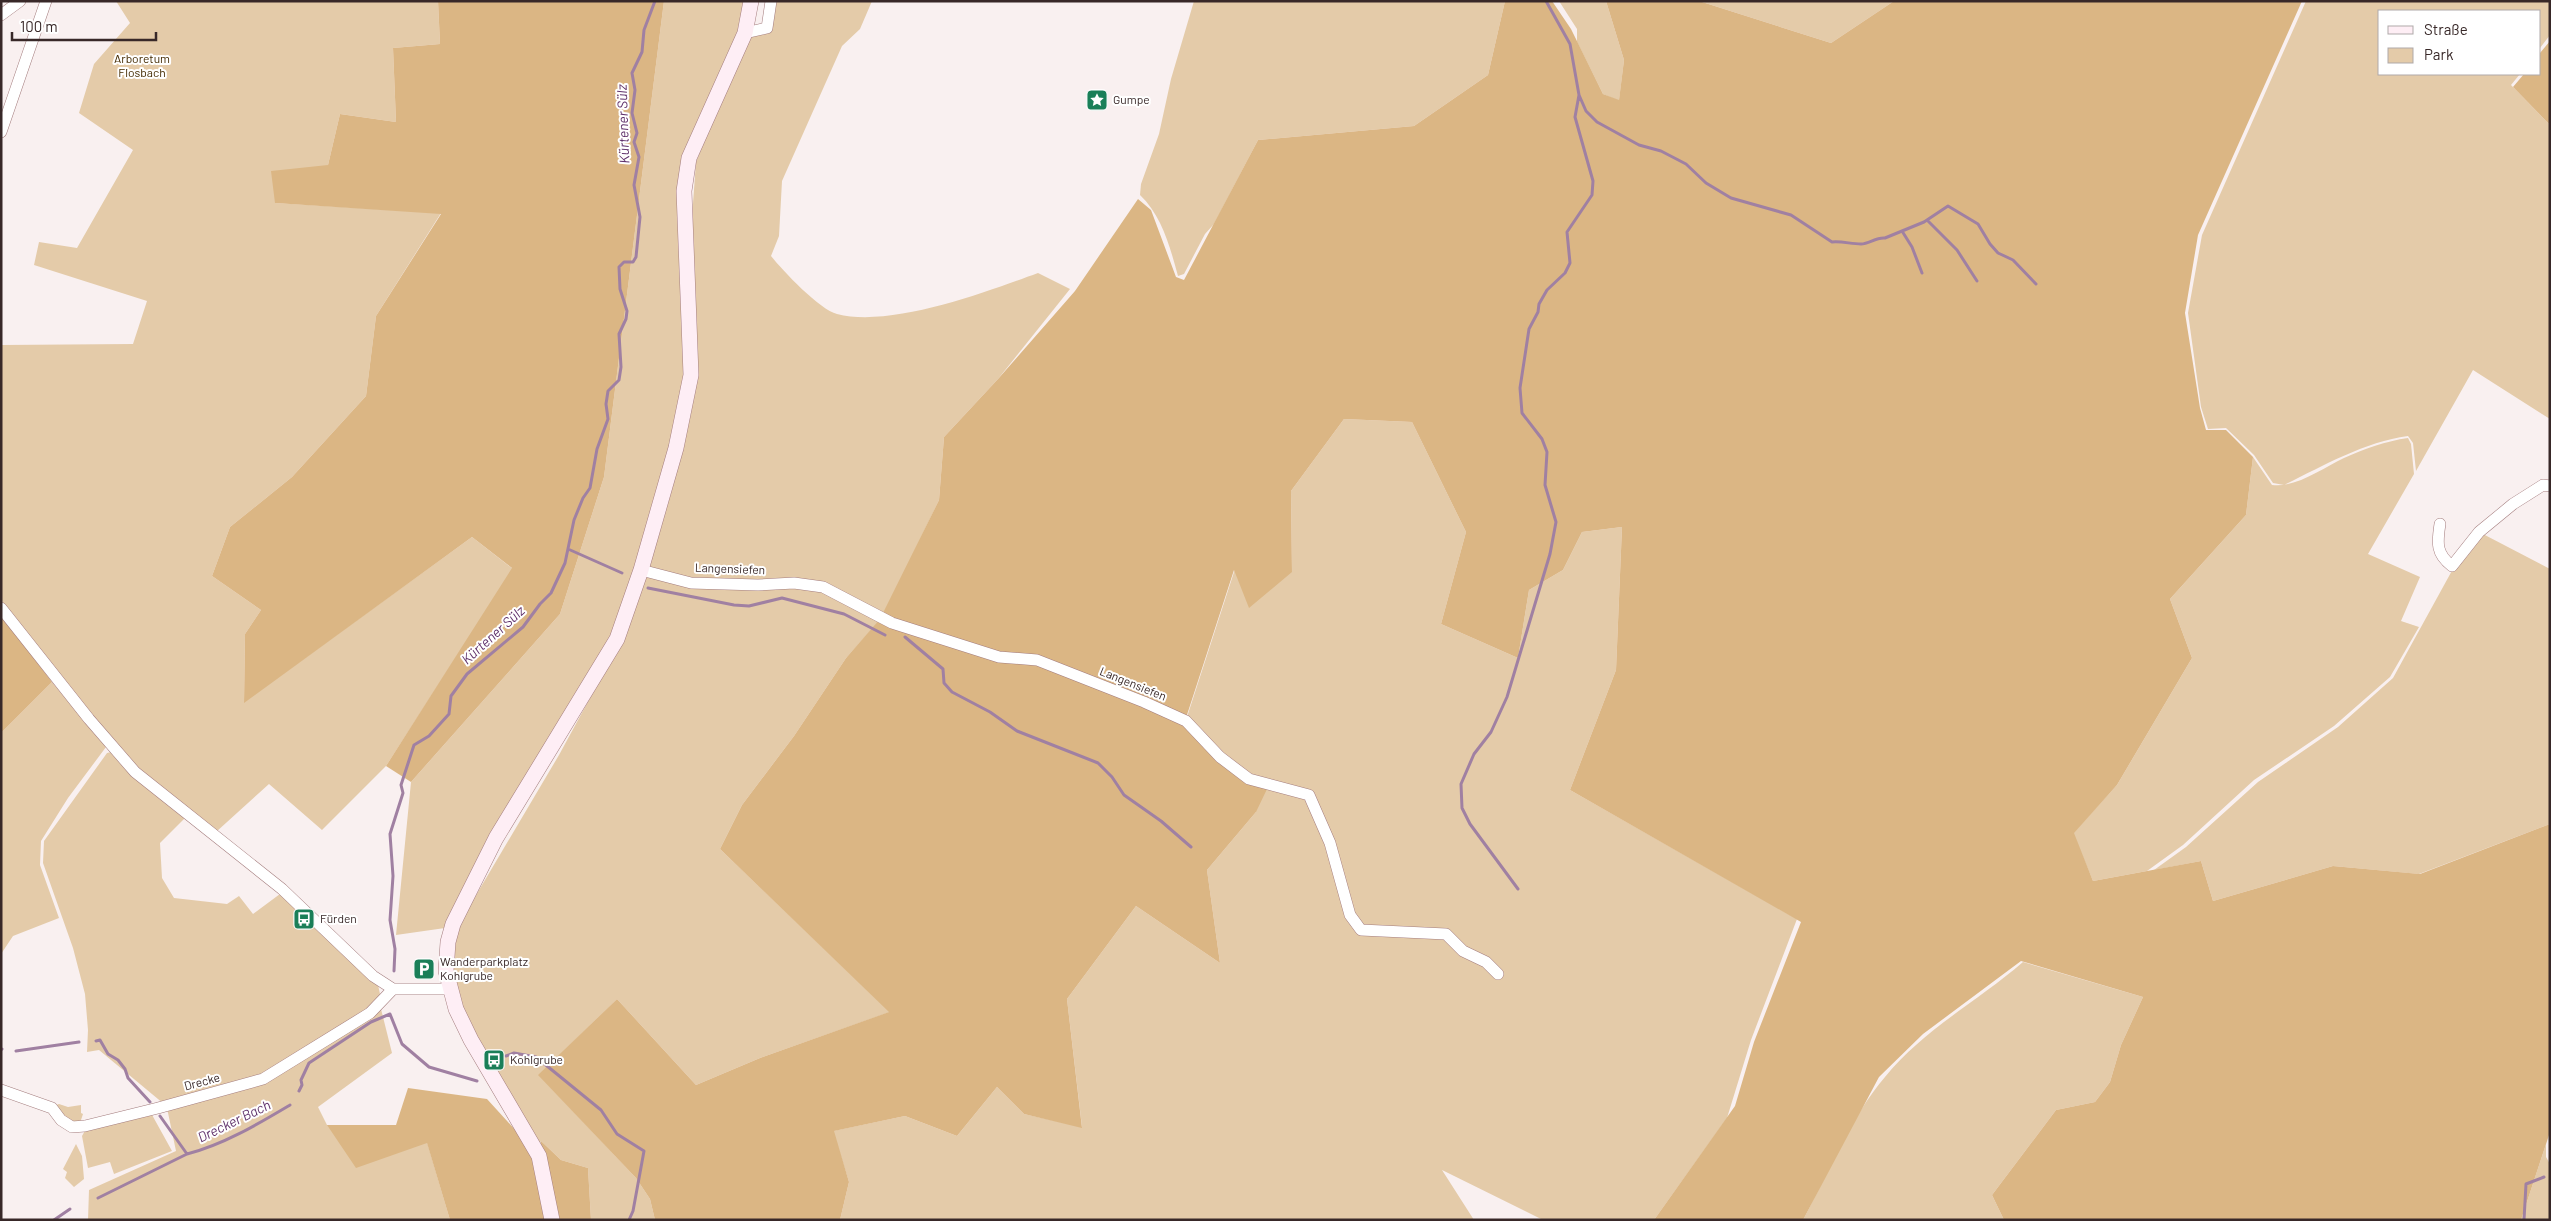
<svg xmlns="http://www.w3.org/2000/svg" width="2551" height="1221" viewBox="0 0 2551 1221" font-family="Barlow,sans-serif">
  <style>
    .green { fill: #e4cba9 }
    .forest { fill: #dbb684 }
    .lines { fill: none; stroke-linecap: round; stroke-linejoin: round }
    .stream { stroke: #a080a2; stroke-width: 3 }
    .minor-casing { stroke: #a47d7e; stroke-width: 12 }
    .secondary-casing { stroke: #a47d7e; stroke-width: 16 }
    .minor { stroke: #fff; stroke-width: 11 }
    .secondary { stroke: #feeef5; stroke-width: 15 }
    .labels { text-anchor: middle; stroke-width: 4; stroke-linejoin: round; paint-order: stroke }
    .park-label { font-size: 12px; fill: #432a00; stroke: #fff }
    .poi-label { font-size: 12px; fill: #382828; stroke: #fff; text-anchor: start }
    .street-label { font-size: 12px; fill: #382828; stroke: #fff }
    .water-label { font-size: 14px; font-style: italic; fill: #5f316b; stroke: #fff }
  </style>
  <rect width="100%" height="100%" fill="#f9f0f0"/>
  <path class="green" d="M116 1H438L440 44 393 48 396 122 340 114 328 165 275 203 441 213 376 316 366 396 292 477 230 527 212 576 261 610 245 634 244 702 472 537 513 569 386 766 322 830 269 784 216 832 145 775 113 741 1 600V345L133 344 147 301 34 265 39 242 77 248 133 150 79 113 94 64 130 23Z
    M664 1H749L743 33 686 158 687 375 674 448 614 638 445 928 396 935 411 782 560 614 604 477Z
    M773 1H872L860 29 842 46 782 181 779 236 771 256C783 271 820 310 837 314 891 328 986 292 1038 273L1070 289 998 379 944 437 939 500 883 616 825 585 691 580 645 569 697 376 692 217 696 162 746 35 766 29Z
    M1194 1H1505L1488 75 1414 126 1258 140 1214 224 1205 234 1184 274 1178 276C1170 247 1162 216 1140 195L1141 184 1159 134 1171 79Z
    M1559 1H1606L1624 60 1619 101 1603 94 1577 42V29Z
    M1699 1H1894L1831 43Z
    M2306 1H2550V35L2540 48V11H2380V74H2520L2511 85 2550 125V419L2473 370 2416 471 2413 443 2408 436C2364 442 2323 466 2284 485L2273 483 2254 455 2226 428 2208 429 2201 407 2188 313 2202 235Z
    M1344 419 1412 422 1466 532 1441 624 1518 658 1529 590 1563 570 1582 532 1622 527 1616 670 1570 790 1797 919 1751 1040 1727 1118 1654 1220H1543L1442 1170 1474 1220H840L849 1182 833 1131 905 1116 957 1136 997 1087 1024 1114 1082 1127 1067 999 1136 906 1220 963 1207 870 1256 812 1251 778 1186 720 1235 569 1292 572 1291 491Z
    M2408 438 2411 444 2414 474 2368 554 2420 577 2401 621 2419 627 2390 677 2334 726 2254 780 2183 845 2147 871 2093 881 2073 833 2117 785 2192 658 2170 599 2246 515 2253 457 2272 485C2296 488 2323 468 2344 458 2364 449 2386 441 2408 438Z
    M2481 533 2550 569V824L2419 874 2333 866 2213 901 2201 861 2154 870 2186 847 2258 782 2338 727 2393 678 2454 567Z
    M643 573 691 586 822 588 880 620 846 658 794 736 742 805 720 849 890 1012 760 1058 696 1085 617 999 539 1075 636 1178 650 1199 655 1220H591L588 1168 561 1160 541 1141 538 1148 497 1077 455 991 451 959 459 926 469 907 559 755 621 641Z
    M52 682 106 747 68 798 41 841 40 865 59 918 13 936 1 954V733Z
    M111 752 185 818 160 843 162 878 174 898 227 904 239 896 253 914 280 894 378 985 380 994 376 1003 258 1079 164 1104 99 1050 87 1052 88 1030 85 994 73 948 43 863 44 841 107 753Z
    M2023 962 2143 997 2121 1045 2110 1082 2095 1102 2056 1110 1992 1195 2004 1220H1803C1829 1172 1850 1118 1885 1077 1923 1030 1978 1001 2023 962Z
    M381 1009 392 1053 318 1107 327 1125 427 1142 450 1220H88L89 1190 176 1151 167 1108 256 1085Z
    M59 1104 68 1107 81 1105V1113L83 1114 80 1123H68L56 1105Z
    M151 1113 172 1151 114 1174 110 1162 88 1168 82 1136 86 1129Z
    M76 1144 82 1156 84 1179 74 1187 65 1178 67 1172 63 1169Z
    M2546 1144V1157L2550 1164V1220H2521Z"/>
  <path class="forest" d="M438 1H664L604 477 560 614 411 782 386 766 512 568 472 537 244 703 245 634 261 610 212 576 230 527 292 477 366 396 376 316 441 214 275 203 271 171 328 165 340 114 396 122 393 48 440 44Z
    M1505 1H1552L1571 29 1603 94 1619 100 1624 60 1606 1H1699L1831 43 1894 1H2302L2198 235 2185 313 2200 408 2206 430H2226L2253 457 2246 515 2170 599 2192 658 2117 785 2074 833 2093 881 2201 861 2213 901 2333 866 2420 874 2550 824V1132L2521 1220H2004L1992 1195 2056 1110 2095 1102 2110 1082 2121 1045 2143 997 2021 961 1923 1034 1879 1077 1803 1220H1654L1735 1106 1754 1042 1801 922 1570 790 1616 670 1622 527 1582 532 1563 570 1529 590 1518 658 1441 624 1466 532 1412 422 1344 419 1291 491 1292 572 1249 608 1234 570 1185 721 1218 759 1268 787 1256 812 1207 870 1220 963 1136 906 1067 999 1082 1128 1024 1114 997 1087 957 1136 905 1116 834 1131 849 1182 840 1220H655L650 1199 636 1178 538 1075 617 999 696 1085 760 1058 889 1012 720 849 742 805 794 736 846 658 880 619 939 500 944 437 998 379 1075 291 1138 199 1151 210 1176 277 1184 280 1258 140 1414 126 1488 75Z
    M2550 41V125L2513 87 2524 74H2540V53Z
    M1 615 52 682 1 733Z
    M408 1088 487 1099 538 1155 541 1141 561 1160 588 1168 591 1220H450L427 1143 356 1168 327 1125H396Z"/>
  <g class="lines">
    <path class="stream" d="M1579 95 1586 111 1597 122 1639 145 1661 151 1686 164 1706 183 1731 198 1791 215 1832 242C1842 241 1851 244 1861 244 1869 244 1876 237 1885 238L1924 222 1948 206 1978 224 1990 244 1998 253 2013 260 2036 284
      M1927 220 1957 250 1977 281
      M1902 231 1912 247 1922 273
      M568 549 622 573
      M648 588 734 605 749 606 782 598 844 614 885 635
      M905 637 943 669 944 683 952 692 990 712 1017 731 1098 763 1112 777 1124 795 1161 821 1191 847
      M1518 889 1470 824 1462 808 1461 784 1474 754 1491 732 1507 697 1550 554 1556 522 1545 485 1547 452 1542 439 1522 413 1520 388 1529 329 1538 312 1539 304 1547 290 1565 273 1570 263 1567 232 1592 195 1593 181 1575 117 1579 95 1570 44 1546 1
      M394 971 395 949 390 920 393 876 390 834 403 793 401 785 414 745 429 736 449 714 451 696 467 674 523 627 540 604 551 593 565 563 574 520 583 498 590 488 597 449 608 419 606 404 608 391 619 380 621 367 619 334 626 319 627 311 620 289 619 267 624 262H633L636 257 640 217 634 185 639 157 634 142 637 133 632 113 635 90 632 73 642 52 644 30 655 1
      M96 1041 100 1040 108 1054 118 1060 125 1069 128 1078 150 1102
      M1 1050 2 1049
      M16 1051 79 1042
      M506 1056 514 1053 536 1057 601 1110 617 1134 644 1151 633 1211 629 1220
      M299 1091 302 1085 301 1080 309 1063 371 1022 390 1014 402 1044 429 1067 477 1081
      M160 1116 187 1154
      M98 1198 187 1154C223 1145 258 1124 290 1105
      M54 1220 70 1209
      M2524 1220 2526 1184 2544 1177"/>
    <g class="minor-casing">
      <path id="minor" d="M1 15 20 1
        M745 33 767 28 771 1
        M1 132 46 1
        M2440 524C2437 543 2436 554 2452 566L2479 532 2513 504 2543 485 2550 486
        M641 570 691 583 758 585 794 583 823 587 892 623 999 657 1037 660 1144 702 1186 721 1220 757 1249 779 1309 795 1330 843 1350 915 1361 930 1446 934 1463 951 1486 962 1498 974
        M1 608 89 719 135 772 282 889 373 976 393 989H449
        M1 1090 52 1108 61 1120 72 1127 85 1126 158 1108 263 1079 370 1013 393 989"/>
    </g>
    <g class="secondary-casing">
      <path id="secondary" d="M552 1220 539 1156 471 1040 456 1009 446 971 448 942 453 924 496 838 617 639 641 570 676 448 691 375 684 191 689 158 745 33 751 1"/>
    </g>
    <use href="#minor" class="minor"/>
    <use href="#secondary" class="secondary"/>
  </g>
  <defs>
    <g id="sight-square" transform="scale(1.125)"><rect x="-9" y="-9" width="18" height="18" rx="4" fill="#1a7f58" stroke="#fff"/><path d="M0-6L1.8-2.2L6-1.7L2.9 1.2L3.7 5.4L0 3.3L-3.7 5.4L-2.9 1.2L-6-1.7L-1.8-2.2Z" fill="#fff"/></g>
    <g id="bus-square" transform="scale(1.125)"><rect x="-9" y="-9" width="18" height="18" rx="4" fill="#1a7f58" stroke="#fff"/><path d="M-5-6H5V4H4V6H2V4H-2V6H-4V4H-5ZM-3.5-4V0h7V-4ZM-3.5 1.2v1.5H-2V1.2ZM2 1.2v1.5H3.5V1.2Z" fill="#fff"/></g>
    <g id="parking-square" transform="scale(1.125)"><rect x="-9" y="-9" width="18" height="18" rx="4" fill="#1a7f58" stroke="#fff"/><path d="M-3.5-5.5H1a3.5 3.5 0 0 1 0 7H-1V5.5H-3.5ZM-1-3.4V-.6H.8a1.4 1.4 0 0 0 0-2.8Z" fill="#fff"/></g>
  </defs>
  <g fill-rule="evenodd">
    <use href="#sight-square" x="1097" y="100"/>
    <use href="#bus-square" x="304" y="919"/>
    <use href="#parking-square" x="424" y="969"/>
    <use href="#bus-square" x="494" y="1060"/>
  </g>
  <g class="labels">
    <g class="park-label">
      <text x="142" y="63">Arboretum<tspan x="142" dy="14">Flosbach</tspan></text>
    </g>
    <g class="poi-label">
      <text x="1113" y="104">Gumpe</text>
      <text x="320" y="923">Fürden</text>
      <text x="440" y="966">Wanderparkplatz<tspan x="440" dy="14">Kohlgrube</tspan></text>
      <text x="510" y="1064">Kohlgrube</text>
    </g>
    <g class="street-label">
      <text transform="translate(730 569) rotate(2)" y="4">Langensiefen</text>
      <text transform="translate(1133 684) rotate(22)" y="4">Langensiefen</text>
      <text transform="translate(202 1082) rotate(-15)" y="4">Drecke</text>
    </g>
    <g class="water-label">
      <text transform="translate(623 124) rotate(-92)" y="5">Kürtener Sülz</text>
      <text transform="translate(493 635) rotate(-42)" y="5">Kürtener Sülz</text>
      <text transform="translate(234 1121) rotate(-26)" y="5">Drecker Bach</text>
    </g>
  </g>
  <rect width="2551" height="1221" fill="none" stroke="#382828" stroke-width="5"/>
  <rect x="2378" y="10" width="162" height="65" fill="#ffffff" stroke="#afa9a9"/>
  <rect x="2388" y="26" width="25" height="8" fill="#feeef5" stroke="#afa9a9"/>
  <text x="2424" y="35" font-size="15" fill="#382828">Straße</text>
  <rect x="2388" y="48" width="25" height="15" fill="#e4cba9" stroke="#afa9a9"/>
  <text x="2424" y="60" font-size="15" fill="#382828">Park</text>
  <path d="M12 32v8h144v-8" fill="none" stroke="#382828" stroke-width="2.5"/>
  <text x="20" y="32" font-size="15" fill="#382828" stroke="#ffffff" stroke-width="4" paint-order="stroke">100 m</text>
</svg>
